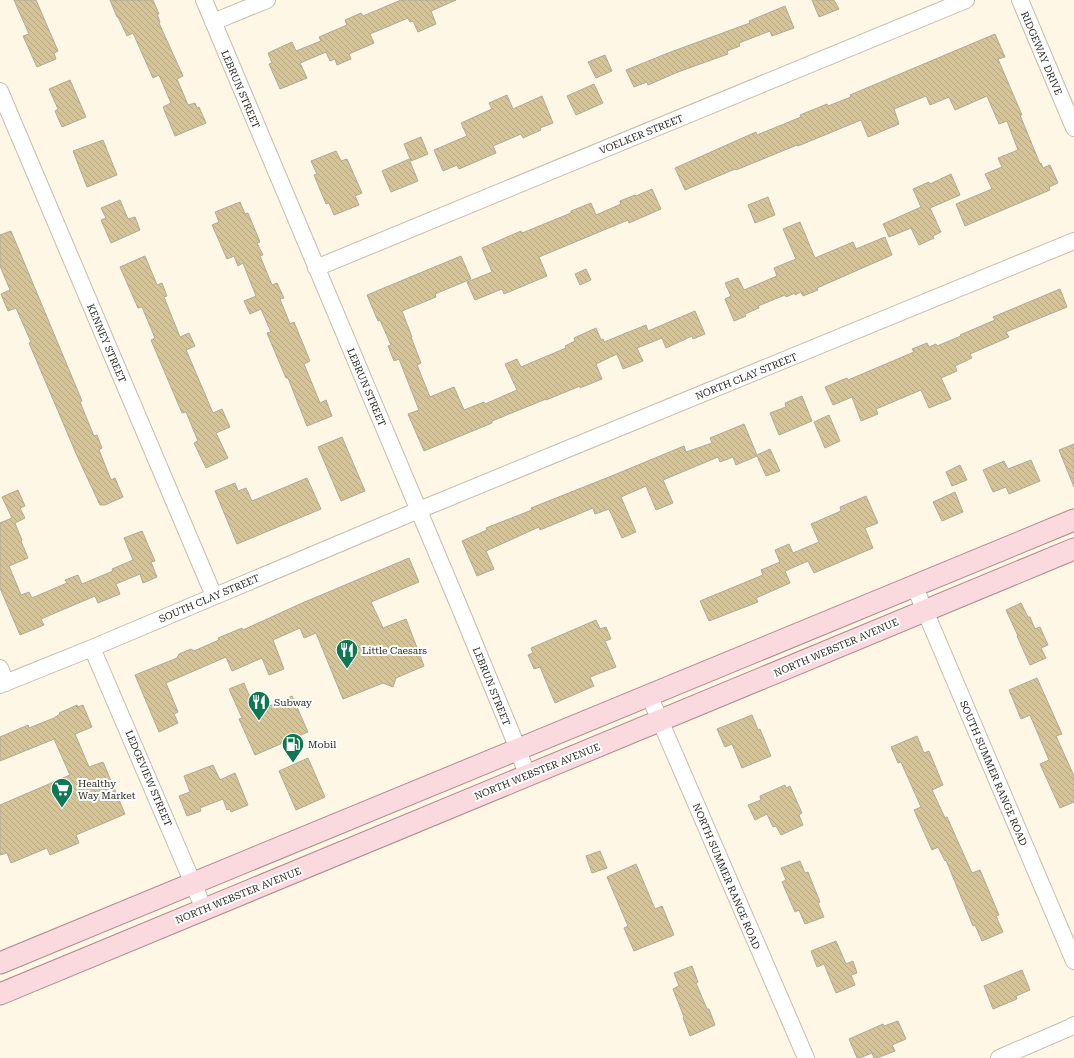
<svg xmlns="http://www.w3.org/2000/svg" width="1074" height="1058" viewBox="0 0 1074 1058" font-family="'Roboto Serif',serif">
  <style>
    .building { fill: url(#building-back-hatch); stroke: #b0aa99 }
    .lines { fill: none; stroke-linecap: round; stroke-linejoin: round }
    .minor-casing { stroke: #c4bdac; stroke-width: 18 }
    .major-casing { stroke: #b08a8f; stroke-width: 23 }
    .minor { stroke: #fff; stroke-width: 16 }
    .major { stroke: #fad9df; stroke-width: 21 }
    .labels { text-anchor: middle; stroke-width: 4; stroke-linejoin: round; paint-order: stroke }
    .street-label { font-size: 10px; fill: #2b2922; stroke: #fff }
    .poi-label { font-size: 10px; fill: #2b2922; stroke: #fff; text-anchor: start }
  </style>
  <defs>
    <pattern id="building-back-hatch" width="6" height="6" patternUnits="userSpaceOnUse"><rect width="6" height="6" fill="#d5c497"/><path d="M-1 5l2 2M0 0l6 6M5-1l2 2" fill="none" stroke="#b7a882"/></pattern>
  </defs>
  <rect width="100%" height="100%" fill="#fef7e6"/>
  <path class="building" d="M14 0H36L58 51 54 53 56 59 37 67 23 36 29 34Z
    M110 0H153L159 14H157L160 22 159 23 183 76 177 79 188 105 195 103 197 108 199 107 206 123 175 136 163 107 171 103 159 75 153 78 133 33 127 36 118 17H117Z
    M401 0H456L431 11 436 24 418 32 413 21 410 22 408 18 370 34 374 43 349 54 351 59 337 65 335 59 330 61 326 52 300 63 307 78 280 89 269 64 272 63 268 53 292 42 296 51 321 41 319 37 347 25 345 20 361 13 363 16Z
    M812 0H834L839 9 819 17Z
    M785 6 794 28 772 36 770 31 739 43 740 46 727 51 728 54 678 72 648 85 647 82 634 87 626 70 668 53 750 23 749 21Z
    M995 34 1005 57 998 59 1022 115H1020L1040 164 1041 163 1043 168 1050 165 1058 183 1049 187 1050 190 965 226 956 204 992 189 985 174 1002 167 998 158 1018 150 1007 121 999 124 987 96 955 110 949 97 930 105 926 96 894 109 899 124 868 137 861 120 798 146 797 145 736 170 735 169 685 190 675 168 756 132 757 135 801 117 800 115 827 104 828 106 851 97 850 95Z
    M605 55 612 71 596 78 588 62Z
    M70 80 86 117 62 127 55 111 58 109 49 89Z
    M594 84 603 103 576 115 567 96Z
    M507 95 513 109 542 96 553 123 540 128 541 130 523 138 521 134 493 146 496 153 459 169 457 165 443 171 434 150 467 136 461 123 492 109 489 103Z
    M421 137 428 154 411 161 404 144Z
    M103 140 117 175 87 187 73 151Z
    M336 151 341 161 347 159 362 193 355 196 359 205 334 215 329 203 326 204 314 175 317 174 311 161Z
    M409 159 418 181 391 192 382 171Z
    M951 174 960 195 930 208 941 232 933 236 934 238 919 245 911 228 889 237 883 224 921 207 913 189 929 182 930 184Z
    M652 189 661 209 629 223 628 220 539 257 547 276 504 294 502 289 475 300 467 282 492 272 482 248 521 231 522 233 571 213V211L591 203 596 215 621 204 620 201 635 195 636 196Z
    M768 197 775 215 755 223 748 205Z
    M120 200 128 219 135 217 140 230 111 243 101 220 106 218 101 208Z
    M240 202 245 214 248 213 260 242 257 243 263 255 260 256 272 285 277 283 284 298 280 299 290 324 294 322 310 361 304 364 320 403 326 400 332 416 307 426 288 378H286L267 333 271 332 261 309 250 314 244 301 256 296 243 263 238 266 234 256 227 259 212 225 219 222 215 212Z
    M800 222 815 258 853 242 856 249 885 237 892 255 817 288 818 290 803 296 801 292 795 295V293L786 297 785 295 758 306 759 308 745 314 746 316 734 321 725 299 731 296 725 283 738 278 744 290 777 276 774 268 796 259 783 229Z
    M11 231 82 401 80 402 94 436 97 435 102 448 99 450 111 480 115 478 123 497 105 505H100L78 458 29 343 31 342 16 308 8 311 1 294 10 290 0 266V235Z
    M145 256 157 285 162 283 167 296 164 297 180 337 189 333 195 346 186 350 187 352 213 413 222 409 230 427 216 433 228 458 206 468 194 443 198 441 186 412 182 413 151 340 155 338 142 307 138 308 120 267Z
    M461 256 471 279 435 294 436 297 402 311 412 337H411L421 363 417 365 430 397 454 387 464 410 484 402 485 404 517 390 505 364 517 359 521 367 566 348 565 346 575 341 574 338 596 328 601 340 603 339 604 342 646 325 648 331 695 311 705 334 693 339 692 336 666 348 662 338 637 348 643 361 623 369 617 354 596 364 602 379 580 388V386L546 400V399L492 421V423L424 451 408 414 419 410 399 359 394 361 388 346 391 345 380 320 378 321 367 295Z
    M586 269 591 280 580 285 575 274Z
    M1060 289 1067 307 1006 332 1009 337 970 354 972 358 955 366 957 371 941 378 951 399 929 408 921 390 876 409 878 414 861 421 852 397 833 405 825 387 847 378 848 380 914 352 912 349 927 343 929 347 936 344 937 346 961 336 960 335 995 320 993 317Z
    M802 396 812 421 779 435 770 413 786 407 785 403Z
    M829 415 840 441 825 448 814 422Z
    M744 424 757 455 770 449 780 471 766 476 757 456 736 465 733 457 720 462 718 457 663 480 673 503 656 510 646 486 621 497 636 532 622 538 609 509 595 514 593 508 540 530 539 527 486 551 494 569 477 576 462 541 487 530 486 528 532 510 531 508 614 475 684 446 686 452 712 443 710 438Z
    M342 437 365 491 341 501 318 447Z
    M1074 444V487L1059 450Z
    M1031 460 1040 481 1009 494 1006 487 993 492 983 470 1004 461 1008 469Z
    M960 465 967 480 952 486 946 472Z
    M307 478 321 509 237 544 215 491 235 483 238 491 246 488 252 501Z
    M18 490 25 506 20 508 25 518 15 523 22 540 21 541 28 558 9 566 21 595 29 592 32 598 67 583 65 580 78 575 82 584 113 571 112 569 133 560 124 538 142 531 155 561 151 562 157 577 143 583 140 574 116 584 120 594 98 603 95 596 41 619 44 625 20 635 0 588V523L12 518 2 497Z
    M955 492 963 512 942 521 933 502Z
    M866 496 878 523 865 528 873 548 814 573 808 561 785 571 790 583 756 598 758 602 709 621 700 601 763 575 761 570 780 562 775 550 789 544 793 553 819 542 811 524 841 511 840 507Z
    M409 558 419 582 371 602 383 628 406 619 424 666 396 678 393 687 383 683 343 699 316 633 304 638 300 628 273 640 284 669 269 675 262 658 232 671 226 657 166 683 178 712 174 714 178 723 159 732 135 675 177 658 179 654 191 649 194 651 219 640 218 638 242 628 243 630 300 604Z
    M1021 603 1028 617H1030L1035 629 1040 627 1048 645 1041 648 1046 658 1030 665 1017 636H1018L1006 610Z
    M596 620 600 629 606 627 611 639 605 641 616 667 590 677 594 686 555 703 540 667 534 669 528 655 533 653 531 648Z
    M1037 678 1062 734 1056 736 1074 776V802L1060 808 1040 764 1049 760 1030 715 1021 719 1009 690Z
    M244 683 256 712 292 696 308 732 255 755 239 719 242 718 229 689Z
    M77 705 78 707 83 705 92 727 75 734 89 767 103 762 125 814 76 835 79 843 50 855 47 848 11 863 7 853 0 855V805L70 775 54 739 0 761V737L28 725 29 728 54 718 60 714 59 713Z
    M752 715 758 730 760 729 771 756 742 768 732 744 725 747 717 729Z
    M917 736 924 753 929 751 943 785 932 790 945 818 947 817 972 873 980 870 999 915 996 916 1003 932 982 941 975 925 973 926 946 860 945 861 938 847 932 850 914 810 921 807 901 762 898 763 891 747Z
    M308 758 325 797 296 810 279 771Z
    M213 765 220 780 235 773 248 805 231 812 230 809 227 810 223 799 200 808 201 811 187 816 179 796 190 792 184 776Z
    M785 785 786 788 790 786 802 813 799 815 803 825 781 835 776 826 773 827 767 814 755 820 748 805 761 800 760 796Z
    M600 851 607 868 592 873 586 856Z
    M800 861 805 873 808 872 820 902 818 903 824 917 805 924 799 910 795 912 782 882 786 880 781 868Z
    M636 864 655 909 662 906 674 935 634 951 624 928 628 926 607 877Z
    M836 941 846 964 853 961 857 973 851 975 855 985 836 993 824 964 817 967 811 951Z
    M692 966 698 982 696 983 707 1009H709L715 1025 690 1036 683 1018 684 1017 673 989 679 986 674 973Z
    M1022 970 1030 990 1016 996 1017 999 993 1009 984 986Z
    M898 1021 906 1039 892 1045 895 1051 877 1058H874L872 1053 860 1058H857L849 1039 883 1024 884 1026Z"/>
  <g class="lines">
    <g class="minor-casing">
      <path id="minor" d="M204 0 459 606 518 749 527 775
        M1020 0 1074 128
        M213 22 267 0
        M0 91 214 596
        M316 268 966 0
        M914 585 1074 961
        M92 648 204 909
        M0 668 6 683
        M0 685 92 648 419 510 1074 241
        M649 695 806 1058
        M999 1058 1071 1027 1074 1025"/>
    </g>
    <g class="major-casing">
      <path id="major" d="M0 963 1074 520
        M0 994 1074 549"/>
    </g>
    <use href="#minor" class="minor"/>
    <use href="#major" class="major"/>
  </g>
  <defs>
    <g id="restaurant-pin" transform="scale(1.15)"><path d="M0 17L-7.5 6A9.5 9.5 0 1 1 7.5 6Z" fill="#0d7852" stroke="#fff"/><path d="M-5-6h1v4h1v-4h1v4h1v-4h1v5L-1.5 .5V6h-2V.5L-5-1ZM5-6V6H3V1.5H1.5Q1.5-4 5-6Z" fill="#fff"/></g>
    <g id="fuel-pin" transform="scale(1.15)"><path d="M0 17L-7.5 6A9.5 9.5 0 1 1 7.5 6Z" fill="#0d7852" stroke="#fff"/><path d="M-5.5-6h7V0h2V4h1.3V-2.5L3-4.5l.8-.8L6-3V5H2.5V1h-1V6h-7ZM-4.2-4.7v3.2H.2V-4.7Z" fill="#fff"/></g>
    <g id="supermarket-pin" transform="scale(1.15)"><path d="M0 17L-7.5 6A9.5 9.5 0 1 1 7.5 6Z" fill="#0d7852" stroke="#fff"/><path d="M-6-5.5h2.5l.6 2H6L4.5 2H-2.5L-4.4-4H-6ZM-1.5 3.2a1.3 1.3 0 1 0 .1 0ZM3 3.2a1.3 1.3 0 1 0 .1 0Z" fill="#fff"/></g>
  </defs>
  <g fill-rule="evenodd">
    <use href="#restaurant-pin" x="347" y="650"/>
    <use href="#restaurant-pin" x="259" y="702"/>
    <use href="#fuel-pin" x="293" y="744"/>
    <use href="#supermarket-pin" x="62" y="789"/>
  </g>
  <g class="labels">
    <g class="street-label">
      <text transform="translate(1042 53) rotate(67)" y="4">RIDGEWAY DRIVE</text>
      <text transform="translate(241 89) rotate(67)" y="4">LEBRUN STREET</text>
      <text transform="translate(641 134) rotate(-22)" y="4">VOELKER STREET</text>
      <text transform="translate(107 343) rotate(67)" y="4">KENNEY STREET</text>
      <text transform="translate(746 376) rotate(-22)" y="4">NORTH CLAY STREET</text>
      <text transform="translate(367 387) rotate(67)" y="4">LEBRUN STREET</text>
      <text transform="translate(209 598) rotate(-23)" y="4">SOUTH CLAY STREET</text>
      <text transform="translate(836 647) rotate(-23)" y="4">NORTH WEBSTER AVENUE</text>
      <text transform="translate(492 686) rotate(68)" y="4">LEBRUN STREET</text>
      <text transform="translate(537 771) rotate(-22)" y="4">NORTH WEBSTER AVENUE</text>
      <text transform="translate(994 773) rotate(67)" y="4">SOUTH SUMMER RANGE ROAD</text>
      <text transform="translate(149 778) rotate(67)" y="4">LEDGEVIEW STREET</text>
      <text transform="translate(727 876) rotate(67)" y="4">NORTH SUMMER RANGE ROAD</text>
      <text transform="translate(238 895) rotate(-22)" y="4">NORTH WEBSTER AVENUE</text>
    </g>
    <g class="poi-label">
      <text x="362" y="654">Little Caesars</text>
      <text x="274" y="706">Subway</text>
      <text x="308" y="748">Mobil</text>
      <text x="78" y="787">Healthy<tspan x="78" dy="12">Way Market</tspan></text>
    </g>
  </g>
</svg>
